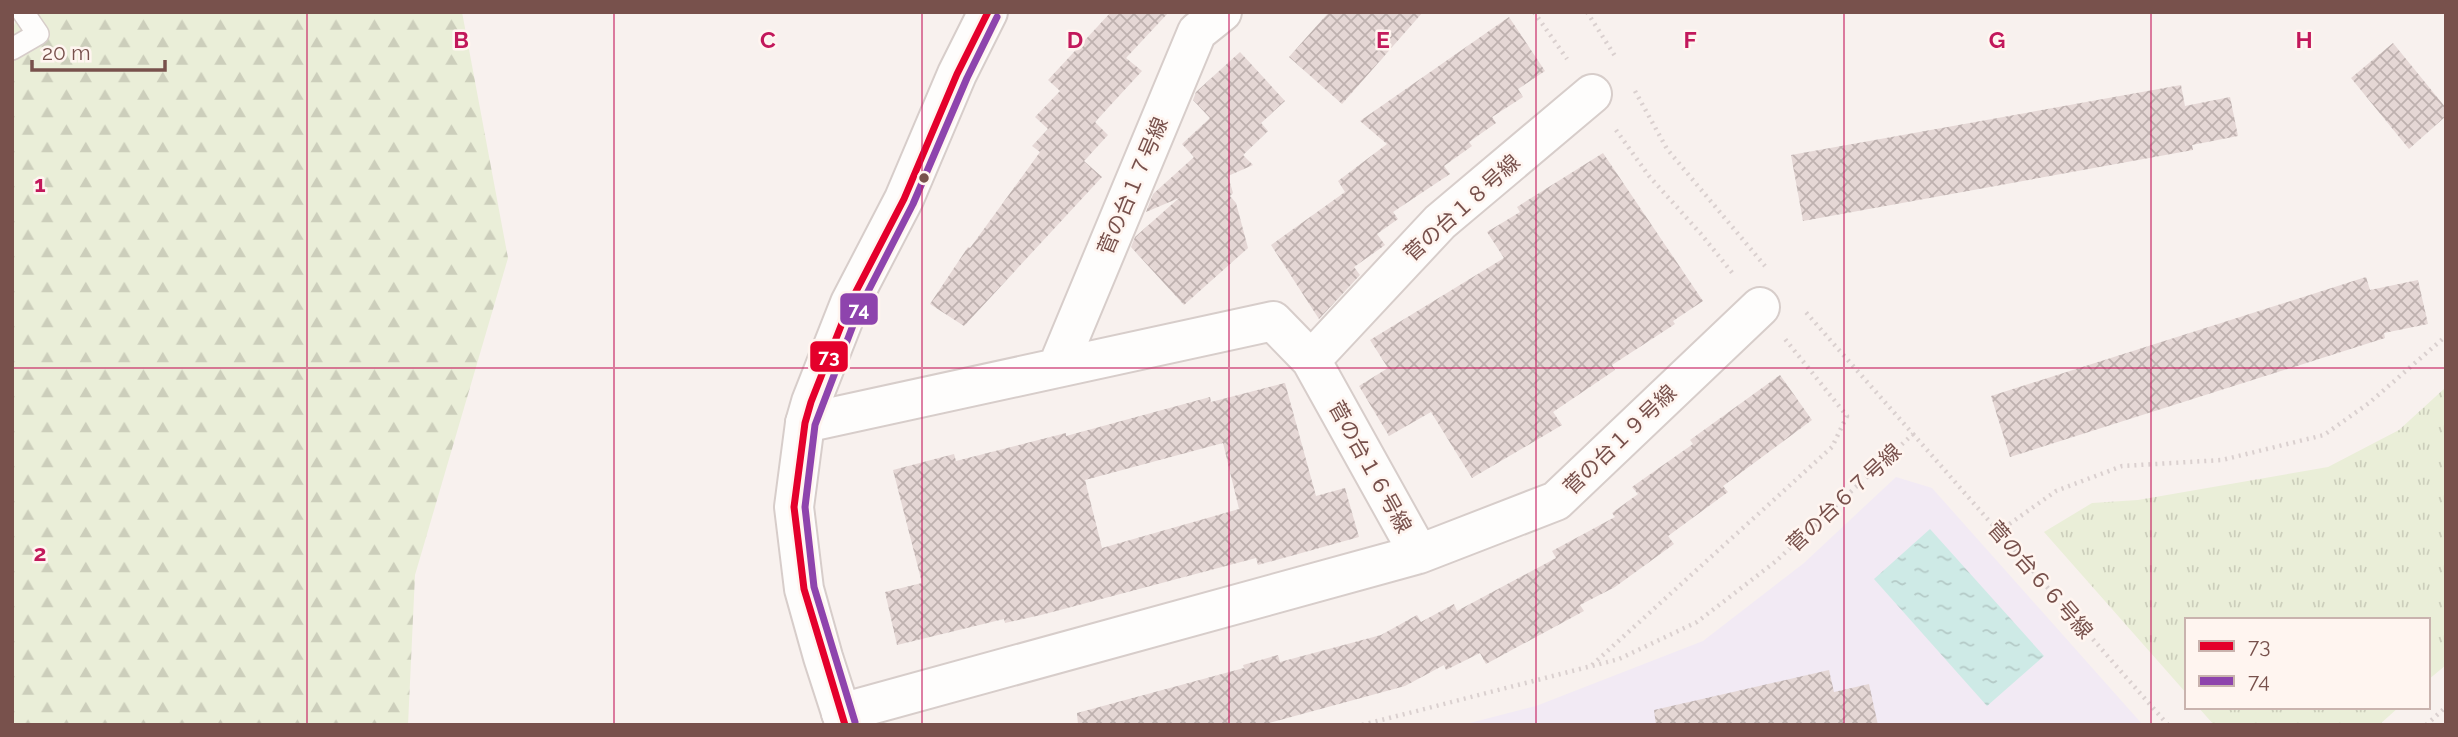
<svg xmlns="http://www.w3.org/2000/svg" width="2458" height="737" viewBox="0 0 2458 737" font-family="Raleway,'Noto Sans JP',sans-serif">
  <style>
    .education { fill: #f2eaf4 }
    .forest { fill: url(#forest-firs) }
    .park { fill: url(#park-tufts) }
    .water { fill: url(#water-ripples) }
    .building { fill: url(#building-cross-hatch); fill-rule: evenodd }
    .lines { fill: none; stroke-linecap: round; stroke-linejoin: round }
    .service-casing { stroke: #d7cdca; stroke-width: 24 }
    .minor-casing { stroke: #d7cdca; stroke-width: 42 }
    .tertiary-casing { stroke: #d7cdca; stroke-width: 42 }
    .path { stroke: #dad0cf; stroke-width: 4.5; stroke-dasharray: 2 5; stroke-linecap: butt }
    .service { stroke: #fefdfc; stroke-width: 21 }
    .minor { stroke: #fefdfc; stroke-width: 38 }
    .tertiary { stroke: #fefdfc; stroke-width: 38 }
    .bus-1-casing { stroke: #fff5f0; stroke-width: 12 }
    .bus-2-casing { stroke: #fff5f0; stroke-width: 12 }
    .bus-1 { stroke: #e4002b; stroke-width: 7 }
    .bus-2 { stroke: #8e44ad; stroke-width: 7 }
    .grid { fill: none; stroke: #c2185b; stroke-width: 2; stroke-opacity: 0.55 }
    .bus-dot { fill: #78514c; stroke: #fff5f0; stroke-width: 2.5 }
    .labels { text-anchor: middle; stroke-width: 5; stroke-linejoin: round; paint-order: stroke }
    .street-label { font-size: 21px; fill: #78514c; stroke: #fff5f0 }
    .grid-label { font-size: 23px; text-anchor: middle; font-weight: bold; fill: #c2185b; stroke: #fff5f0; stroke-width: 5; stroke-linejoin: round; paint-order: stroke }
    .line-badge { stroke: #fff5f0; stroke-width: 2.5 }
    .badge-label { font-size: 19px; text-anchor: middle; font-weight: bold; fill: #fff }
  </style>
  <defs>
    <pattern id="forest-firs" width="22" height="20" patternUnits="userSpaceOnUse" patternTransform="scale(1.75)"><rect width="22" height="20" fill="#eaeed8"/><path d="M5 1l3.5 6h-7zM16 11l3.5 6h-7z" fill="#cccebb"/></pattern>
    <pattern id="park-tufts" width="24" height="20" patternUnits="userSpaceOnUse" patternTransform="scale(1.75)"><rect width="24" height="20" fill="#eaeed8"/><path d="M3 7l-1-3M5 7V3M7 7l1-3M15 17l-1-3M17 17v-4M19 17l1-3" fill="none" stroke="#cccebb"/></pattern>
    <pattern id="water-ripples" width="26" height="14" patternUnits="userSpaceOnUse" patternTransform="scale(1.75)"><rect width="26" height="14" fill="#ceeae6"/><path d="M2 4q2-2 4 0t4 0M15 11q2-2 4 0t4 0" fill="none" stroke="#b4cac7"/></pattern>
    <pattern id="building-cross-hatch" width="8" height="8" patternUnits="userSpaceOnUse" patternTransform="scale(1.75)"><rect width="8" height="8" fill="#e5d7d5"/><path d="M0 0l8 8M0 8l8-8" fill="none" stroke="#beb1af"/></pattern>
  </defs>
  <rect width="100%" height="100%" fill="#f8f1ee"/>
  <path class="education" d="M1896 477 1932 488 2143 725H1462L1536 706 1703 641 1804 563Z"/>
  <path class="forest" d="M18 12H462L508 258 415 575 408 725H12V33Z"/>
  <path class="park" d="M2446 387V665L2428 680V620H2187V694L2044 532 2092 503 2138 500 2328 467 2399 430Z
    M2198 707H2399L2379 725H2214Z"/>
  <path class="water" d="M1930 529 2044 656 1987 706 1874 579Z"/>
  <path class="building" d="M1111 12H1169L1126 58 1142 71 1095 122 1108 135 1084 161 1102 177 964 326 930 304 968 247 970 248 1040 152 1032 146 1048 129 1035 117 1060 91 1048 80Z
    M1329 12H1423L1342 104 1289 57Z
    M1509 17 1545 71 1518 89 1523 97 1492 117 1496 123 1469 142 1472 146 1444 166 1450 174 1393 212 1398 219 1377 234 1385 245 1354 267 1360 275 1319 319 1271 245 1345 192 1338 181 1387 144 1360 121Z
    M2393 43 2446 108V116L2409 149 2351 78Z
    M1240 52 1285 101 1261 123 1268 131 1243 155 1253 165 1228 176 1233 193 1230 196 1236 203 1248 248 1184 305 1131 247 1135 237 1179 198 1146 212 1153 194 1194 157 1182 144 1210 118 1193 100 1196 92Z
    M2181 85 2185 106 2230 97 2238 136 2192 145 2193 150 1803 221 1791 155Z
    M1603 153 1703 301 1673 321 1675 324 1612 365 1615 370 1553 412 1562 425 1472 478 1431 412 1389 436 1359 386 1388 368 1370 340 1504 258 1487 232 1520 212 1517 207Z
    M2366 277 2370 290 2418 280 2428 324 2384 333 2385 338 2010 457 1991 396Z
    M1780 375 1812 420 1723 486 1728 492 1668 536 1674 544 1615 587 1580 605 1584 611 1486 664 1480 653 1446 670 1444 665 1405 686 1262 725H1078L1077 713 1244 668 1243 665 1278 655 1280 662 1381 635 1417 615 1421 622 1454 604 1457 611 1556 558 1552 551 1615 517 1612 513 1638 494 1632 487 1693 444 1690 440Z
    M1285 383 1316 496 1345 488 1359 537 1258 565 1256 558 1041 615 1005 623 1004 619 897 645 885 592 922 583 893 470 954 454 956 461 1066 433V436L1210 397 1211 402ZM1223 443 1239 509 1102 548 1085 480Z
    M1829 670 1834 692 1869 684 1878 725H1656L1654 710Z"/>
  <g class="lines">
    <g class="service-casing">
      <path id="service" d="M12 49 38 34 23 12"/>
    </g>
    <g class="minor-casing">
      <path id="minor" d="M1311 360 1440 222 1592 94
        M1057 368 1197 32 1222 12
        M805 423 1273 321 1311 360 1419 554 841 713
        M1419 554 1556 501 1760 307"/>
    </g>
    <g class="tertiary-casing">
      <path id="tertiary" d="M845 725 823 657 804 589 794 507 805 423 811 402 850 303 904 199 957 74 988 12"/>
    </g>
    <path class="path" d="M1534 12 1567 59
      M1587 12 1615 56
      M1635 91 1667 149 1765 266
      M1616 130 1649 176 1701 234 1734 275
      M1913 434 2168 725
      M1998 532 2056 491 2122 466 2222 460 2324 435 2369 403 2446 336
      M1592 665 1832 447 1847 416 1785 339
      M1362 725 1619 659 1697 622 1775 562 1913 434 1803 309
      M2426 725 2446 707"/>
    <use href="#service" class="service"/>
    <use href="#minor" class="minor"/>
    <use href="#tertiary" class="tertiary"/>
    <g class="bus-1-casing">
      <path id="bus-1" d="M845 725 804 589 794 507 805 423 811 402 850 303 904 199 957 74 988 12"/>
    </g>
    <g class="bus-2-casing">
      <path id="bus-2" d="M855 722 814 587 805 507 815 425 860 307 913 204 967 78 997 17"/>
    </g>
    <use href="#bus-1" class="bus-1"/>
    <use href="#bus-2" class="bus-2"/>
  </g>
  <path class="grid" d="M307 12V725M614 12V725M922 12V725M1229 12V725M1536 12V725M1844 12V725M2151 12V725M12 368H2446"/>
  <circle class="bus-dot" cx="924" cy="178" r="6"/>
  <g class="labels">
    <g class="street-label">
      <text transform="translate(1133 186) rotate(-67)" y="7">菅の台１７号線</text>
      <text transform="translate(1462 208) rotate(-42)" y="7">菅の台１８号線</text>
      <text transform="translate(1620 440) rotate(-44)" y="7">菅の台１９号線</text>
      <text transform="translate(1370 467) rotate(61)" y="7">菅の台１６号線</text>
      <text transform="translate(1844 498) rotate(-43)" y="7">菅の台６７号線</text>
      <text transform="translate(2040 580) rotate(49)" y="7">菅の台６６号線</text>
    </g>
  </g>
  <g class="grid-label">
    <text x="461" y="48">B</text>
    <text x="768" y="48">C</text>
    <text x="1075" y="48">D</text>
    <text x="1383" y="48">E</text>
    <text x="1690" y="48">F</text>
    <text x="1997" y="48">G</text>
    <text x="2304" y="48">H</text>
    <text x="40" y="192">1</text>
    <text x="40" y="561">2</text>
  </g>
  <g class="line-badge">
    <rect x="839" y="292" width="40" height="34" rx="7" fill="#8e44ad"/>
    <rect x="809" y="340" width="40" height="33" rx="7" fill="#e4002b"/>
  </g>
  <g class="badge-label">
    <text x="859" y="316">74</text>
    <text x="829" y="363">73</text>
  </g>
  <rect width="2458" height="737" fill="none" stroke="#78514c" stroke-width="28"/>
  <rect x="2185" y="618" width="245" height="91" fill="#fff5f0" stroke="#c9b3ae" stroke-width="2"/>
  <rect x="2199" y="641" width="35" height="10" fill="#e4002b" stroke="#c9b3ae" stroke-width="2"/>
  <text x="2248" y="653" font-size="21" fill="#78514c">73</text>
  <rect x="2199" y="676" width="35" height="10" fill="#8e44ad" stroke="#c9b3ae" stroke-width="2"/>
  <text x="2248" y="688" font-size="21" fill="#78514c">74</text>
  <path d="M32 60v10h133v-10" fill="none" stroke="#78514c" stroke-width="3.5"/>
  <text x="42" y="60" font-size="21" fill="#78514c" stroke="#fff5f0" stroke-width="5" paint-order="stroke">20 m</text>
</svg>
